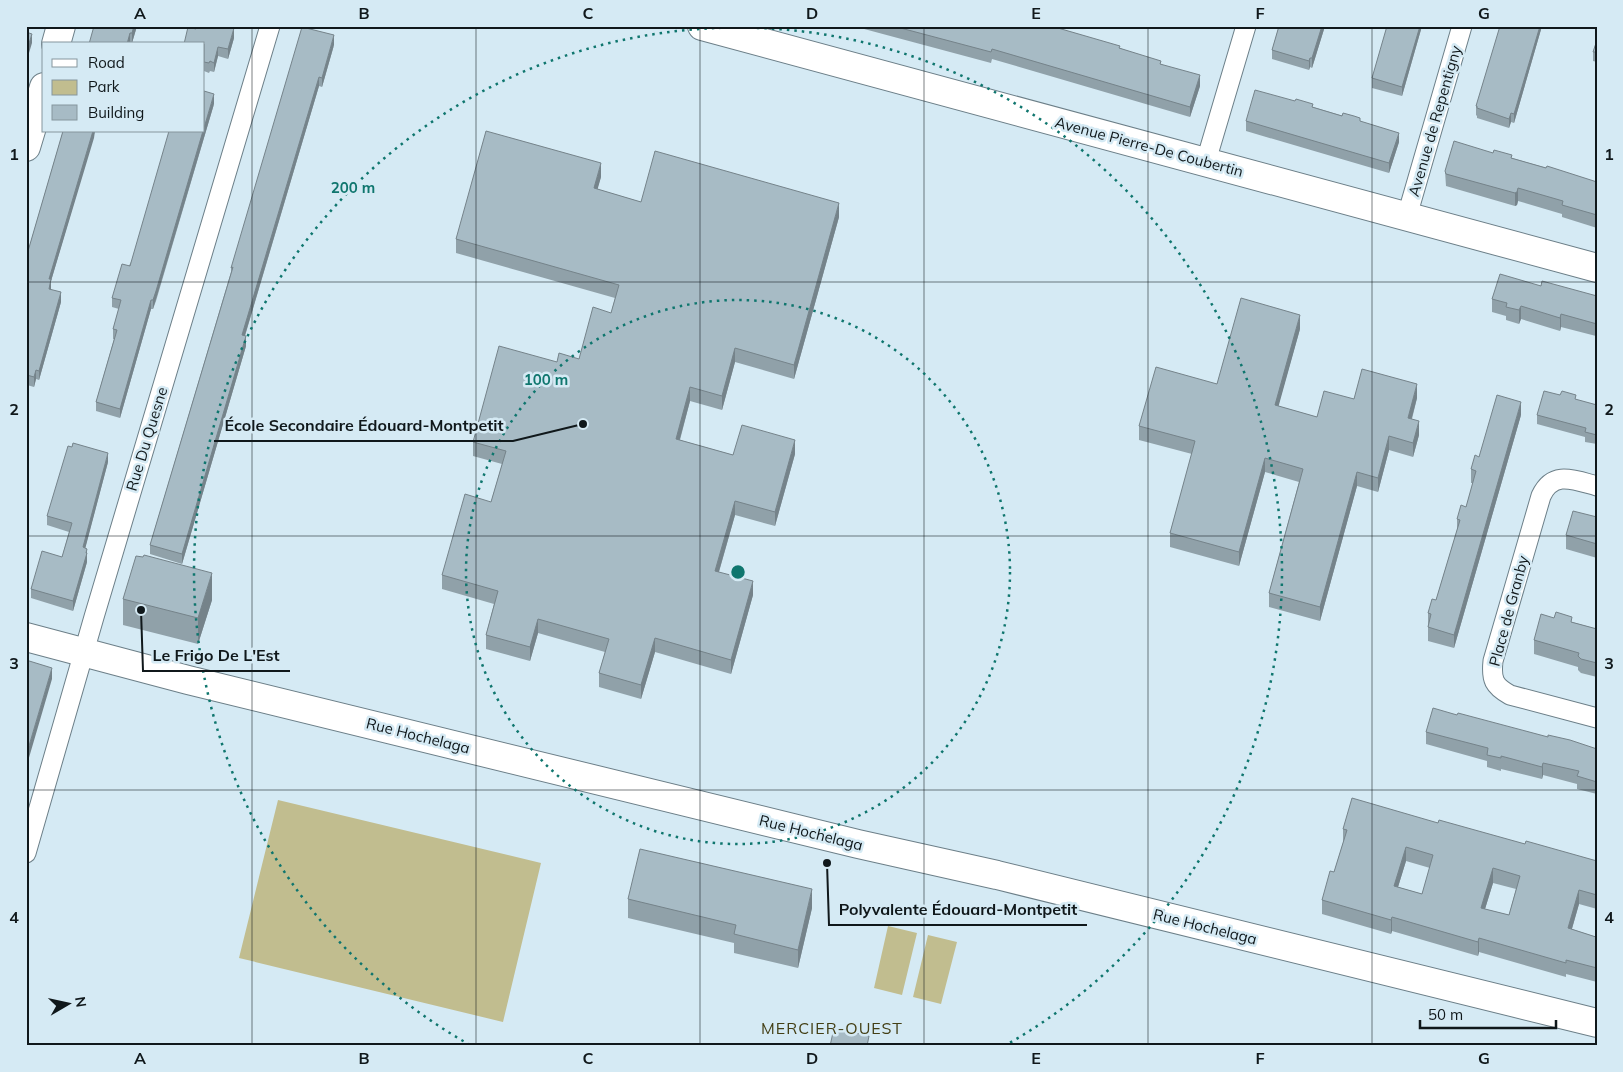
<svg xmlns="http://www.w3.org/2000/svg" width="1623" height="1072" viewBox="0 0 1623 1072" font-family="Mulish,sans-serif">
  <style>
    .green { fill: #c1bd8f }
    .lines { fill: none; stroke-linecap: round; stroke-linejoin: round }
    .street-casing { stroke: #6c7f88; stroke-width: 21 }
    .secondary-casing { stroke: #6c7f88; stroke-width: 30 }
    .street { stroke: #fff; stroke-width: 19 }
    .secondary { stroke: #fff; stroke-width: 28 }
    .wall { fill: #90a1a9; fill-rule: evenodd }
    .shaded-wall { fill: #75838a }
    .building { fill: #a7bbc5; stroke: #75838a; fill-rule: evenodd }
    .grid { fill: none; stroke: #10181b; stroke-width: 1; stroke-opacity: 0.55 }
    .ring { fill: none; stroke: #0f766e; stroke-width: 2.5; stroke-dasharray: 2.5 5 }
    .labels { text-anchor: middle; stroke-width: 5; stroke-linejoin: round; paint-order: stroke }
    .street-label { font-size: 15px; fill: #10181b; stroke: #d5eaf4 }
    .neighbourhood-label { font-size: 16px; letter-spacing: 1px; fill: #433f15; stroke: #d5eaf4 }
    .centre { fill: #0f766e; stroke: #d5eaf4; stroke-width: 2.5 }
    .ring-label { font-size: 15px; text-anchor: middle; font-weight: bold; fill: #0f766e; stroke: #d5eaf4; stroke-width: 5; stroke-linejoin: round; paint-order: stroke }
    .leader { fill: none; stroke: #10181b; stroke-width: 2 }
    .callout-dot { fill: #10181b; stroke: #d5eaf4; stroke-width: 2 }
    .callout-label { font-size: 16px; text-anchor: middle; font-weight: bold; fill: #10181b; stroke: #d5eaf4; stroke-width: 5; stroke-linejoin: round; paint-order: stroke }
    .neatline { fill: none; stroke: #10181b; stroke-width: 2 }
    .grid-label { font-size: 16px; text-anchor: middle; font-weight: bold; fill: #10181b }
  </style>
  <rect width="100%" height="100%" fill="#d5eaf4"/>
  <path class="green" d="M278 800 541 863 503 1022 239 958Z
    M888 926 917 933 902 995 874 988Z
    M928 935 957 942 941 1004 913 997Z"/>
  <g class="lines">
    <g class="street-casing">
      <path id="street" d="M1206 161 1246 26
        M1407 216 1462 26
        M1597 486C1574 480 1553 470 1541 496L1493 661C1491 680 1494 686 1510 695L1597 718
        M26 853 94 617 270 26"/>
    </g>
    <g class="secondary-casing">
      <path id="secondary" d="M702 26 1597 268
        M56 44 61 26
        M26 147 44 87
        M26 637 188 680 858 844 997 875 1597 1023"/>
    </g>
    <use href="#street" class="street"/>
    <use href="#secondary" class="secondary"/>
  </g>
  <path class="wall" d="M137 26 132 43 89 44Z
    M853 26H1051L1120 48 1161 64 1200 86 1190 117 992 59 991 63Z
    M1279 26H1325L1312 68 1310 67 1309 70 1272 59V50Z
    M1422 26 1402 96 1372 88V78Z
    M1542 26 1514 123 1511 122 1509 128 1477 118V116L1476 115V106Z
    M234 38 228 59 218 56 214 72 210 71 209 73 204 71V44Z
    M1597 40V62L1593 61V52Z
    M334 45 322 87 319 86 245 336 246 346 182 564 150 554V545L231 272V268Z
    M214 104 156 301 153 309H151L120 418 96 411V402L114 339H113V329L119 309 112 307V298Z
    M1313 107 1360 121 1399 142 1389 173 1246 131V121Z
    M63 131H95L51 281V289L61 302 39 380 36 379 34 387 27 385 26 258Z
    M1512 158 1597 182V228L1562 217V214L1518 201 1517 205 1515 206 1446 186 1445 171Z
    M601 177 597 189 641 202 839 217 794 379 735 362 722 410 690 401 680 440 733 455 795 454 775 526 735 515 719 572 753 595 731 674 655 652 641 699 599 687V673L605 652 538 633 530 661 486 649V635L494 604 442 589V575L491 502 502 464 473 456V442L557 362 579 359 611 313 615 298 456 253V239Z
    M1541 286 1597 296V342L1596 341V336L1561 327 1560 331 1521 319 1519 324 1506 320V316L1492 312V299Z
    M1300 329 1278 406 1317 417 1354 399 1417 398 1412 419 1419 435 1413 457 1389 450 1378 492 1357 486 1320 621 1269 607V593L1299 482 1265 472 1239 566 1170 547V533L1192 454 1139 440V426L1217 384Z
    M1576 400 1597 405V444L1585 442V437L1537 424V415Z
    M1521 415 1454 648 1428 641V613L1436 600 1457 530V519L1466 507 1473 483H1471V469L1479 457Z
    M108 462 85 548 87 549V562L73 611 31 598V589L62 557 69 532 47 525V516Z
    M1597 517V558L1566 549V535Z
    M123 599 212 600 198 644 123 625Z
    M1572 622 1597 629V677L1581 673 1578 670V667L1534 654V640Z
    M1426 732 1548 737 1597 749V794L1577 789V784L1543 775 1542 779 1501 769V771L1487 767V761L1426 744Z
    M1438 823 1525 844 1597 861V909L1579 904 1572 929 1596 937 1597 933V982L1566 974V977L1479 952 1478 956 1392 931 1391 934 1322 914V900L1334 872 1343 843V829ZM1406 861 1430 868 1422 894 1398 887ZM1493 883 1516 889 1509 915 1485 909Z
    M628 899 812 908 798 968 734 953V943L628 918Z"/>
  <path class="shaded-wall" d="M134 26H137L132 43V33Z
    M1322 26H1325L1312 68V58Z
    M1420 26H1422L1402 96V87Z
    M1540 26H1542L1514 123V114Z
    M234 28V38L228 59V49Z
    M130 33V44H127Z
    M32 34V43L26 63V53Z
    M334 35V45L322 87V78Z
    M218 47V56L214 72V63Z
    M1310 58V67L1309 70V61Z
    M1200 75V86L1190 117V107Z
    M319 77V86L242 345V335Z
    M214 94V104L153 309V300L203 131H204V128Z
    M1511 113V122L1509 128V119Z
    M93 131H95L94 138 51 281V289L49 298V279Z
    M1399 133V142L1389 173V163Z
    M601 163V177L594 202V188Z
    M1518 188V201L1517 205 1515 206V193Z
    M839 203V217L794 379V365Z
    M61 292V302L39 380V371Z
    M151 300V309L120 418V409Z
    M1521 306V319L1519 324V310Z
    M1561 314V327L1560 331V318Z
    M1300 315V329L1275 419V405Z
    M246 336V346L182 564V554Z
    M735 348V362L722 410V396Z
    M36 370V379L34 387V377Z
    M1417 384V398L1408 432V418Z
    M690 387V401L676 453V439Z
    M1521 402V415L1454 648V635Z
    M1419 421V435L1413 457V443Z
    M1389 436V450L1378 492V478Z
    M795 440V454L775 526V512Z
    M108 453V462L83 557V547Z
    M1265 458V472L1239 566V552Z
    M1357 472V486L1320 621V607Z
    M735 501V515L715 585V571Z
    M28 524V534L26 539V529Z
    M87 549V562L73 611V601Z
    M212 573V600L198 644V618Z
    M753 581V595L731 674V660Z
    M538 619V633L530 661V647Z
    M655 638V652L641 699V685Z
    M52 668V679L26 768V756Z
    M1543 763V775L1542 779V767Z
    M1406 847V861L1394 900V886Z
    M1493 868V883L1481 922V908Z
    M812 889V908L798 968V950Z
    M1579 890V904L1568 942V928Z
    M1392 917V931L1391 934V920Z
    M1479 938V952L1478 956V942Z"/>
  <path class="building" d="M94 26H134L132 33H130L127 44H89Z
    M197 26 204 28 205 26H226L234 28 228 49 218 47 214 63 210 61 209 63 204 62V44H184L188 27 196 29Z
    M893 26H1051L1120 46 1119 48 1161 61 1160 64 1200 75 1190 107 992 49 991 52Z
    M1279 26H1322L1312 58H1310L1309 61 1272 50Z
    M1387 26H1420L1402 87 1372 78Z
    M1500 26H1540L1514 114 1511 113 1509 119 1477 108V106H1476Z
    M302 27 334 35 322 78 319 77 242 335 246 336 182 554 150 545 233 267 231 268Z
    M26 32 32 34 26 53Z
    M1597 40V52H1593Z
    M1255 90 1295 101 1296 99 1313 104 1312 107 1342 116 1343 113 1354 116 1360 118V121L1399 133 1389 163 1246 121Z
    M204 91 214 94 204 128Z
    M63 131H93L49 279H51L49 289 61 292 39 371 36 370 34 377 27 375 26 376V258Z
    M169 131H203L156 291 153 300H151L120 409 96 402 117 330 113 329 121 300 112 298 122 264 130 266Z
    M486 131 601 163 594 188 641 202 655 151 839 203 794 365 735 348 722 396 690 387 676 439 733 455 742 425 795 440 775 512 735 501 715 571 753 581 731 660 655 638 641 685 599 673 609 639 538 619 530 647 486 635 498 591 442 575 465 494 491 502 506 451 473 442 499 346 557 362 559 353 579 359 593 307 611 313 619 285 456 239Z
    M1454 141 1493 153 1494 150 1512 155 1511 158 1546 168 1547 166 1597 182V215L1562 205 1563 201 1518 188 1517 192 1515 193 1446 174 1445 171Z
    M1500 274 1541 286 1542 281 1597 296V329L1596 328 1597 324 1561 314 1560 318 1521 306 1519 310 1506 307 1507 303 1492 299Z
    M1241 298 1300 315 1275 405 1317 417 1324 391 1354 399 1362 369 1417 384 1408 418 1419 421 1413 443 1389 436 1378 478 1357 472 1320 607 1269 593 1303 469 1265 458 1239 552 1170 533 1195 441 1139 426 1156 367 1217 384Z
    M1544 391 1560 395 1562 391 1576 395 1575 399 1597 405V435L1585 432 1586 428 1537 415Z
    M1497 395 1521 402 1454 635 1428 627 1431 614 1428 613 1432 599 1436 600 1460 520 1457 519 1461 505 1466 507 1476 471 1471 469 1475 455 1479 457Z
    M73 443 108 453 83 547 87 549 86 553H87L73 601 31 589 42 551 62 557 72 523 47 516 68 446 72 447Z
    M1573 511 1597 517V544L1566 535Z
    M144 555 212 573 198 618 123 599 136 556 143 557Z
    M1556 612 1572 617 1571 622 1597 629V663L1581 659 1578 656 1579 653 1534 640 1541 614 1554 618Z
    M26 660 52 668 26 756Z
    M1433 708 1457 715 1458 713 1548 737V735L1570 740 1597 749V782L1577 776 1579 771 1543 763 1542 767 1501 756V758L1487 755 1488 748 1426 732Z
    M1352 798 1438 823 1439 820 1525 844 1526 841 1597 861V895L1579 890 1568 928 1596 937 1597 933V968L1566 960V963L1479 938 1478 942 1392 917 1391 920 1322 900 1330 871 1334 872 1347 830 1343 829ZM1406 847 1433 855 1422 894 1394 886ZM1493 868 1520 876 1509 915 1481 908Z
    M640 849 812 889 798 950 734 934 736 925 628 899Z
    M834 1028 869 1036 867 1046H830Z"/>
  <path class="grid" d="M252 26V1046M476 26V1046M700 26V1046M924 26V1046M1148 26V1046M1372 26V1046M26 282H1597M26 536H1597M26 790H1597"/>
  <g class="ring">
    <circle cx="738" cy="572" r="272"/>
    <path d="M470 1045A544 544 0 1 1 1006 1045"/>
  </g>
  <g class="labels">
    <g class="street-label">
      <text transform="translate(1435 121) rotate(-74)" y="5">Avenue de Repentigny</text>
      <text transform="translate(1149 147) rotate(15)" y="5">Avenue Pierre-De Coubertin</text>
      <text transform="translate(147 439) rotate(-73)" y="5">Rue Du Quesne</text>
      <text transform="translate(1509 611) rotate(-75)" y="5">Place de Granby</text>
      <text transform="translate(418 736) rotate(14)" y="5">Rue Hochelaga</text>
      <text transform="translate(811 833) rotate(14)" y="5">Rue Hochelaga</text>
      <text transform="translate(1205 927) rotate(14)" y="5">Rue Hochelaga</text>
    </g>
    <g class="neighbourhood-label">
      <text x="832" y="1034">MERCIER-OUEST</text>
    </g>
  </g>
  <circle cx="738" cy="572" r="8" class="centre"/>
  <g class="ring-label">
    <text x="353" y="193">200 m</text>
    <text x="546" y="385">100 m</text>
  </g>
  <path class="leader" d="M583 424L513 441H214M141 610L143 671H290M827 863L829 925H1087"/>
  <g class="callout-dot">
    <circle cx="583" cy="424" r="5"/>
    <circle cx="141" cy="610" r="5"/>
    <circle cx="827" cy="863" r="5"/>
  </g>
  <g class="callout-label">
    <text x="364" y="431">École Secondaire Édouard-Montpetit</text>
    <text x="216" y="661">Le Frigo De L'Est</text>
    <text x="958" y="915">Polyvalente Édouard-Montpetit</text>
  </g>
  <rect width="1623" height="1072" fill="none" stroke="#d5eaf4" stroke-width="55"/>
  <rect x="42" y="42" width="162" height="90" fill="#d5eaf4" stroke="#86969d"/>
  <rect x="52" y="59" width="25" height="8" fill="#ffffff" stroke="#86969d"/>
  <text x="88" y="68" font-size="15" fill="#10181b">Road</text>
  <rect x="52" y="80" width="25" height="15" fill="#c1bd8f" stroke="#86969d"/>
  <text x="88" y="92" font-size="15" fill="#10181b">Park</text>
  <rect x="52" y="105" width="25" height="15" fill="#a7bbc5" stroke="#86969d"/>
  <text x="88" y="118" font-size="15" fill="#10181b">Building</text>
  <g transform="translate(68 1004) rotate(81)" stroke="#d5eaf4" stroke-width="4" paint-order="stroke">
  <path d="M0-4L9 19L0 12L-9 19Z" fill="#10181b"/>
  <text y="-8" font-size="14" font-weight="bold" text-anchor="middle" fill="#10181b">N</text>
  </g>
  <path d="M1420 1020v8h136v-8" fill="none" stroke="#10181b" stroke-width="2.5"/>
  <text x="1428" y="1020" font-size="15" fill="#10181b" stroke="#d5eaf4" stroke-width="4" paint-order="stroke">50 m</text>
  <rect x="28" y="28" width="1568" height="1016" class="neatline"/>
  <g class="grid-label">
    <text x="140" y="19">A</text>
    <text x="364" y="19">B</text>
    <text x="588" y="19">C</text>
    <text x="812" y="19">D</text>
    <text x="1036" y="19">E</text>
    <text x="1260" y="19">F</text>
    <text x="1484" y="19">G</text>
    <text x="14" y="160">1</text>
    <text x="1609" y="160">1</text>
    <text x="14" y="415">2</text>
    <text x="1609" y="415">2</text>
    <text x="14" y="669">3</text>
    <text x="1609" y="669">3</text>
    <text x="14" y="923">4</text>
    <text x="1609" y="923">4</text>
    <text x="140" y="1064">A</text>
    <text x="364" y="1064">B</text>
    <text x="588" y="1064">C</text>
    <text x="812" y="1064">D</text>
    <text x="1036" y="1064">E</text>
    <text x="1260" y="1064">F</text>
    <text x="1484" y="1064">G</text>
  </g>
</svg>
